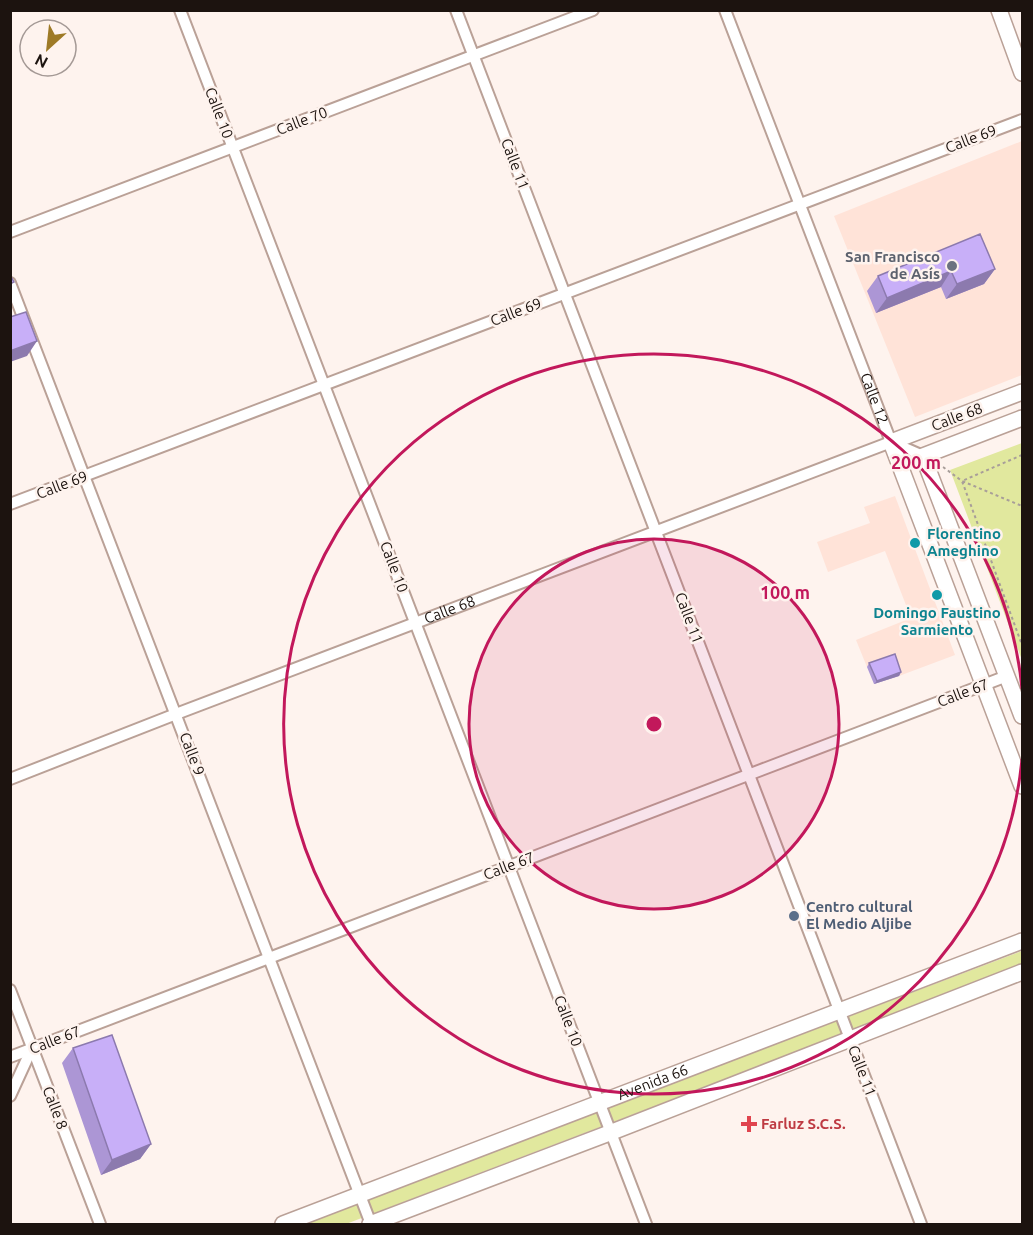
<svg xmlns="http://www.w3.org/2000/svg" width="1033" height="1235" viewBox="0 0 1033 1235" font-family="Ubuntu,sans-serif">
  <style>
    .built { fill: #ffe3d8 }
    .green { fill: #e1e89e }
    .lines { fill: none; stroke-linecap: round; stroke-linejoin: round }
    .minor-casing { stroke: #baa197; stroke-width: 14 }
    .secondary-casing { stroke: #baa197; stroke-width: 18 }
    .path { stroke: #a89e99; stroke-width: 2; stroke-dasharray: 3 3; stroke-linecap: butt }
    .minor { stroke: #fff; stroke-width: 10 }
    .secondary { stroke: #fff; stroke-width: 15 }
    .wall { fill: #ac96d5 }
    .shaded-wall { fill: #8c7aae }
    .building { fill: #c8aff8; stroke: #8c7aae; stroke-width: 1.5 }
    .ring { fill: none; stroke: #c2185b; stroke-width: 3 }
    .worship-dot { fill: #6b7280; stroke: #fef3ee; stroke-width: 2 }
    .culture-dot { fill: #0f9aa8; stroke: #fef3ee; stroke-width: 2 }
    .service-dot { fill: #5c6f8a; stroke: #fef3ee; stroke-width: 2 }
    .health-dot { fill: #e0444e; stroke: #fef3ee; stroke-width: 2 }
    .labels { text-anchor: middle; stroke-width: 5; stroke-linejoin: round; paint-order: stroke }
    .street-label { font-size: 15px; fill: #1c130f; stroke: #fef3ee }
    .worship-label { font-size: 15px; font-weight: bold; fill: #5b616d; stroke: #fef3ee; text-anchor: end }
    .culture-label { font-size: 15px; font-weight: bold; fill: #0d838f; stroke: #fef3ee; text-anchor: start }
    .service-label { font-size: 15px; font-weight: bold; fill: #4e5e75; stroke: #fef3ee; text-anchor: start }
    .health-label { font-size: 15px; font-weight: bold; fill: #be3a42; stroke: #fef3ee; text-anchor: start }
    .centre { fill: #c2185b; stroke: #fef3ee; stroke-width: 3 }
    .ring-label { font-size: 18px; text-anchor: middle; font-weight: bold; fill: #c2185b; stroke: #fef3ee; stroke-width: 5; stroke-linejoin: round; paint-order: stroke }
  </style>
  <rect width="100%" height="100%" fill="#fef3ee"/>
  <path class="built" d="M1022 141V375L915 417 834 216Z
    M895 496 955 655 899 676 892 658 867 667 856 640 911 618 885 551 828 572 817 542 870 523 864 507Z"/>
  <path class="green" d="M1022 443V660L950 470Z
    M1022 951V966L346 1224H299Z"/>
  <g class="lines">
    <g class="minor-casing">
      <g id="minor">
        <path d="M180 10 646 1224"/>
        <path d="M456 10 921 1224"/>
        <path id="s1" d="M725 10 891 442"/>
        <path d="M10 232 593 10"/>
        <path d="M10 283 371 1224"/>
        <path d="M10 504 1022 120"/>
        <path id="s2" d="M10 779 176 714 891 442 923 456"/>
        <path d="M10 990 100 1224"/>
        <path d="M10 1057 1007 676"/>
        <path d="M10 1096 32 1048"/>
      </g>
    </g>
    <g class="secondary-casing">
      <g id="secondary">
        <path d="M999 10 1022 73"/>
        <path d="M1022 392 891 442 1022 786"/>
        <path d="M1022 418 923 456 1022 716"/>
        <path id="s3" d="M283 1224 1022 941"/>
        <path d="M370 1224 612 1132 1022 972"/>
      </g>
    </g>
    <path class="path" d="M1022 455 962 481 1022 645
      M943 467 962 481 1022 506"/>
    <use href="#minor" class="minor"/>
    <use href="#secondary" class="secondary"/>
  </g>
  <path class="wall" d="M995 269 984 284 946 299 941 287 876 313 867 291 878 276Z
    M869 663 901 672 899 676 874 684 867 667Z
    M73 1048 151 1144 140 1159 101 1175 62 1063Z"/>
  <path class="shaded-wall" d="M995 269 984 284 946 299 957 284Z
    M951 271 941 287 876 313 887 298Z
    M37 341 27 356 10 362V351Z
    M901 672 899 676 874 684 877 681Z
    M151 1144 140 1159 101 1175 112 1160Z"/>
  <path class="building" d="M980 234 995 269 957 284 951 271 887 298 878 276Z
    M10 275 14 282 10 284Z
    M26 312 37 341 10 351V317Z
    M895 654 901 672 877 681 869 663Z
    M112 1035 151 1144 112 1160 73 1048Z"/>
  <circle cx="654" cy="724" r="185" fill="#c2185b" fill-opacity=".12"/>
  <g class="ring">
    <circle cx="654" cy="724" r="185"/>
    <path d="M1022 759A370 370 0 1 1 1022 689"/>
  </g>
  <circle class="worship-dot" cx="952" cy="266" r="6"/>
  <g class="culture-dot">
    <circle cx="915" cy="543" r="6"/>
    <circle cx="937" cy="595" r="6"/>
  </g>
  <circle class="service-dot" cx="794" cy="916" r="6"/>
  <path class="health-dot" d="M746 1115h6v6h6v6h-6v6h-6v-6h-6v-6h6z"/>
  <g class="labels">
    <g class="street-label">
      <text transform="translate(219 113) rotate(69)" y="5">Calle 10</text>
      <text transform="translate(302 121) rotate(-21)" y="5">Calle 70</text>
      <text transform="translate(971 139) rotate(-21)" y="5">Calle 69</text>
      <text transform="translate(515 164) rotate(69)" y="5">Calle 11</text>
      <text transform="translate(516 312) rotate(-21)" y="5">Calle 69</text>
      <text dy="5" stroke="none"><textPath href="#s1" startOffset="416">Calle 12</textPath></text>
      <text transform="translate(957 417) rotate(-21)" y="5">Calle 68</text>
      <text transform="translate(62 485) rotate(-21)" y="5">Calle 69</text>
      <text transform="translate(394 567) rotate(69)" y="5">Calle 10</text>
      <text dy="5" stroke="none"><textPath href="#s2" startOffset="471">Calle 68</textPath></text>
      <text transform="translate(689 618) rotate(69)" y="5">Calle 11</text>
      <text transform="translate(963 693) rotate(-21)" y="5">Calle 67</text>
      <text transform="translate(192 754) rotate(69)" y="5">Calle 9</text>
      <text transform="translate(509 866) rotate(-21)" y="5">Calle 67</text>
      <text transform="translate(568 1021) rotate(69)" y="5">Calle 10</text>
      <text transform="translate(55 1040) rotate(-21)" y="5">Calle 67</text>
      <text transform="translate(862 1071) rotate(69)" y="5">Calle 11</text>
      <text dy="5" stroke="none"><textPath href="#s3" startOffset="396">Avenida 66</textPath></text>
      <text transform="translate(55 1108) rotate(69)" y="5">Calle 8</text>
    </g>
    <g class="worship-label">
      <text x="940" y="262">San Francisco<tspan x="940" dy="17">de Asís</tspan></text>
    </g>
    <g class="culture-label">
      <text x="927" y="539">Florentino<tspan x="927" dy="17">Ameghino</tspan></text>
      <text x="937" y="618" text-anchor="middle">Domingo Faustino<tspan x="937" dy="17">Sarmiento</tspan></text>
    </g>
    <g class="service-label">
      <text x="806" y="912">Centro cultural<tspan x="806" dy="17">El Medio Aljibe</tspan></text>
    </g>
    <g class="health-label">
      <text x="761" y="1129">Farluz S.C.S.</text>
    </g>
  </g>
  <circle cx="654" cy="724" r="9" class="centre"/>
  <g class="ring-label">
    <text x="916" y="469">200 m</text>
    <text x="785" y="599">100 m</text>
  </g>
  <rect width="1033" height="1235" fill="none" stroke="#1c130f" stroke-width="24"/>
  <g transform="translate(48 48) rotate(207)"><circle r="28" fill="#fef3ee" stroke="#a49995" stroke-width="1.5"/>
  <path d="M0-4.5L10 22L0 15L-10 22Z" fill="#9e7a26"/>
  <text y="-9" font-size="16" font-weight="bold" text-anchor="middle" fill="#1c130f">N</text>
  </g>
</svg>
